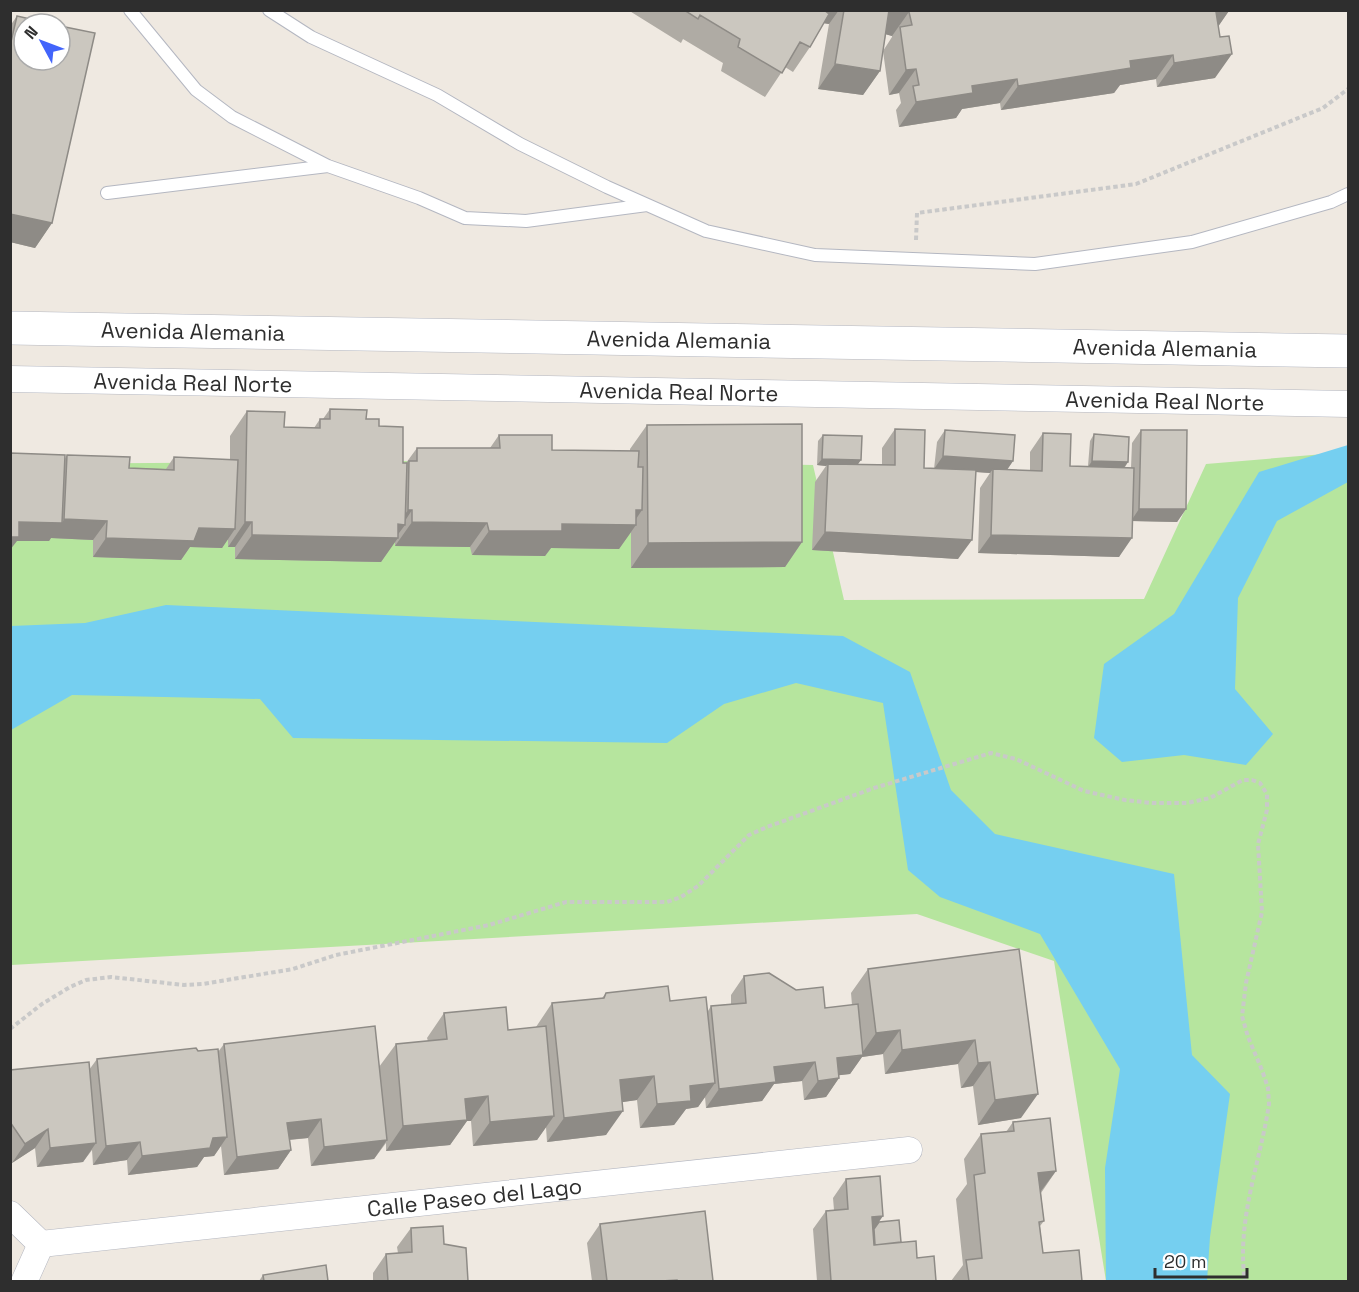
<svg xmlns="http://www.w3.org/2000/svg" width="1359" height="1292" viewBox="0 0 1359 1292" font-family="'Space Grotesk',sans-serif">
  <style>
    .green { fill: #b6e59e }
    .water { fill: #75cff0 }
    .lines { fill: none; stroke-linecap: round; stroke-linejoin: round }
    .lane-casing { stroke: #b4b7c1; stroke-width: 14 }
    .street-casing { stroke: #b4b7c1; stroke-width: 27 }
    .secondary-casing { stroke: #b4b7c1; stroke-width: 34 }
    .path { stroke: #c9c9c9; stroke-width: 4; stroke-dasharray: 4.5 3; stroke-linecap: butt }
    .lane { stroke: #fff; stroke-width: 12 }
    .street { stroke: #fff; stroke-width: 26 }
    .secondary { stroke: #fff; stroke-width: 33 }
    .wall { fill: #afaba4; fill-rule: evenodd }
    .shaded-wall { fill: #8e8b86 }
    .building { fill: #cbc7bf; stroke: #8e8b86; stroke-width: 1.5 }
    .labels { text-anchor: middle; stroke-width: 6; stroke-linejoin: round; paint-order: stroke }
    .street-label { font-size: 22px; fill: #2e2e2e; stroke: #fff }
  </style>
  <rect width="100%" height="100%" fill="#efe9e1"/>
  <path class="green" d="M1348 452V1281H1106L1054 961 917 914 11 965V464L535 460 813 465 844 600 1144 599 1206 464Z"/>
  <path class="water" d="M1348 445V482L1277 521 1238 598 1235 689 1273 734 1246 765 1184 755 1122 762 1094 738 1104 664 1174 614 1259 472Z
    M166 605 843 636 910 672 951 790 995 834 1174 874 1192 1055 1230 1094 1210 1237 1207 1281H1106L1105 1168 1120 1069 1040 934 940 897 908 870 883 703 796 683 724 704 667 743 293 738 260 699 72 695 11 730V626L85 623Z"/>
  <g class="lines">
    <g class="lane-casing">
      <path id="lane" d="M130 10 196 90 232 117 328 166 419 198 465 218 526 221 647 205
        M269 10 311 37 437 95 520 144 607 187 706 231 815 255 1035 264 1192 242 1331 202 1348 194
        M107 193 328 166"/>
    </g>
    <g class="street-casing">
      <g id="street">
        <path id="s1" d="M10 379 1348 404"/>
        <path d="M10 1214 41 1244"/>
        <path id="s2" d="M41 1244 909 1150"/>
        <path d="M24 1282 41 1244"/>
      </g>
    </g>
    <g class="secondary-casing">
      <g id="secondary">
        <path id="s3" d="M10 328 1348 351"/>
      </g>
    </g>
    <path class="path" d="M916 240 917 213 1136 184 1323 108 1348 89
      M10 1029 42 1004 70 987 86 980 111 977 184 985 203 984 293 969 336 955 489 925 566 902H667L681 897 698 886 749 835 767 827 874 788 991 753 1016 759 1084 791 1125 800 1152 803H1187L1210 798 1243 780H1252L1260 783 1267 794V810L1258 844 1262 912 1246 983 1242 1016 1248 1037 1262 1070 1268 1088 1269 1104C1260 1164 1236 1220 1245 1282"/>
    <use href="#lane" class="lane"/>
    <use href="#street" class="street"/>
    <use href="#secondary" class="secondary"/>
  </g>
  <path class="wall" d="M628 10H1229L1218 27 1215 78 1157 87 1156 79 1120 85 1114 93 1001 110 1000 103 962 109 956 118 899 127 896 110 901 103 899 93 889 95 883 51 880 71 863 95 818 89 829 24 824 23 810 47 793 72 785 67 765 97 721 71 723 63 683 39 681 43ZM886 34 892 36V37L883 51Z
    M17 16 52 223 35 248 10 242V26Z
    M330 409 366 419 379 426 403 463H406L417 448H490L499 435 552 450 630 451V449L647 425 802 542 785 567 631 568V532L619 549 551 548 545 556 472 555 470 547 395 546V541L381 562 235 559V547H228V539L222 548 190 547 181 560 93 557V540L51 538 49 541H17L67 455 129 468 166 469 174 457 230 460V436L247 411 284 427 314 428 320 419H323Z
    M895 429 924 468 934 469 937 442 945 430 1013 461 1007 470 1030 471V452L1043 433 1070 466H1088L1090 441 1094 434 1128 462 1125 467 1131 468 1132 443 1141 430 1186 509 1177 522 1133 521 1119 557 978 553 980 488 990 473 976 472 958 559 812 550 815 482 826 466 817 465 818 441 823 435 858 464 882 465V448Z
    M1019 949 1021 1118 978 1125 973 1086 961 1088 958 1064 885 1074 883 1054 862 1057 850 1074 839 1075V1078L826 1097 804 1100 802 1081 774 1084 762 1101 706 1108 705 1097 698 1107 686 1109 674 1125 640 1128 637 1100 622 1102 606 1135 547 1142 546 1127 537 1140 473 1146 471 1121H467L450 1145 386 1151V1143L374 1159 311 1166 308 1138 290 1140 291 1150 278 1169 224 1175 221 1146 214 1156 204 1157 197 1167 128 1175 127 1160 93 1165 92 1150 83 1162 37 1167 35 1148 12 1163 10 1160V1070H89L97 1059 198 1051 218 1052 224 1044 379 1067 396 1044 428 1041 427 1038 444 1013 508 1030 536 1027 552 1003 602 998 606 993 670 1001 708 1011 711 1006 731 1004V995L744 976 825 1008 852 1005 851 993 868 969Z
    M1013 1122 1056 1171 1041 1193 1044 1221 1040 1226 1043 1253 1082 1281H951L963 1265 956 1199 967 1184 964 1159 981 1134 1006 1132Z
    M846 1179 879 1222 917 1258 936 1281H817L813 1229 826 1211 834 1210 833 1198Z
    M600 1224 713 1281H592L587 1243Z
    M411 1228 444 1244 468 1281H373V1273L386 1254 398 1253 397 1247Z
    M263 1275 328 1281H259Z"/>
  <path class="shaded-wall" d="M815 10H839L829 24 808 21Z
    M887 10H904L909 12 892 36 873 31Z
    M1229 11 1212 35 1216 12Z
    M1232 54 1215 78 1157 87 1174 63Z
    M1173 55 1156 79 1120 85 1114 93 1001 110 1018 86 1130 61Z
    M835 64 880 71 863 95 818 89Z
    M916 69 899 93 889 95 906 70Z
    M1017 79 1000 103 962 109 956 118 899 127 916 102 972 86Z
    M10 214 52 223 35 248 10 242Z
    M943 456 1013 461 1004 474 993 469 990 473 934 469Z
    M822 459 861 460 856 467 828 464 826 466 817 465Z
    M1092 461 1128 462 1123 469 1088 467Z
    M1139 509H1186L1177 522 1131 521Z
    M408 510H412L403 524 405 525 396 537 398 538 381 562 235 559 252 535 389 537Z
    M636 510H642L632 525H636L619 549 551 548 545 556 472 555 489 531 562 524Z
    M64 519 107 521 93 540 51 538 49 541H17L10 550V534L19 522 62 523Z
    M245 522H252L235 547H228Z
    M412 522 487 523 470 547 395 546Z
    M199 528 235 529 222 548 190 547 181 560 93 557 106 538Z
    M825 532 972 540 958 559 812 550Z
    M991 535 1132 538 1119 557 978 553Z
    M802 542 785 567 631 568 648 543Z
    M900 1030 883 1054 862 1057 850 1074 824 1077 837 1058 860 1056 876 1033Z
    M975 1040 958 1064 885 1074 902 1050Z
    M815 1062 802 1081 774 1084 762 1101 706 1108 719 1089 774 1067Z
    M990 1062 973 1086 961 1088 978 1063Z
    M654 1076 637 1100 603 1105 620 1080Z
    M839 1078 826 1097 804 1100 818 1081Z
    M715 1083 698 1107 686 1109 674 1125 640 1128 657 1104 690 1086Z
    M1038 1094 1021 1118 978 1125 995 1100Z
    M488 1096 471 1121H467L450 1145 386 1151 403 1126 465 1099Z
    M623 1111 606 1135 547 1142 564 1118Z
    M554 1116 537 1140 473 1146 490 1122Z
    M321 1119 308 1138 274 1141 287 1123Z
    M48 1129 35 1148 12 1163 25 1144Z
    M227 1137 214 1156 204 1157 197 1167 128 1175 142 1156 213 1138Z
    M387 1140 374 1159 311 1166 324 1147Z
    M140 1142 127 1160 93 1165 106 1146Z
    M96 1143 83 1162 37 1167 50 1148Z
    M291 1150 278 1169 224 1175 237 1157Z
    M1056 1171 1038 1195V1173Z
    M883 1216 870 1235 872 1217Z"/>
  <path class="building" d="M684 10H824L829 14 810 47 800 42 782 73 738 47 740 39 700 15 698 19Z
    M844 10H889L880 71 835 64Z
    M904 10H1229L1216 12 1220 37 1229 36 1232 54 1174 63 1173 55 1130 61 1131 68 1018 86 1017 79 972 86 973 93 916 102 913 86 919 85 916 69 906 70 900 27 912 25 909 12Z
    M17 16 52 24H24V60H60V26L95 33 52 223 10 214V46Z
    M330 409 367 410 366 419H379V426L403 427V463H407L405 525 398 524V538L252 535V522H245L247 411 285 412 284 427 320 428V419H330Z
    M802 424V542L648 543 647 425Z
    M895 429 925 430 924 468 976 470 972 540 825 532 828 464 895 465Z
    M945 430 1015 435 1013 461 943 456Z
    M1141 430H1187L1186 509H1139Z
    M1043 433 1071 434 1070 466 1134 468 1132 538 991 535 993 469 1042 471Z
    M1094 434 1129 437 1128 462 1092 461Z
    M499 435H552V450L639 451 638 467H643L642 510H636V525L562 524V531H489L487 523 412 522V510H408L409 461H417V448H500Z
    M823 435 862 436 861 460 822 459Z
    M10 453 65 455 62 523 19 522V537H10Z
    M67 455 130 457 129 468 174 470V457L238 460 235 529 199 528 194 541 106 538 107 521 64 519Z
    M1019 949 1038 1094 995 1100 990 1062 978 1063 975 1040 902 1050 900 1030 876 1033 868 969Z
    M769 973 796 990 823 987 825 1008 858 1004 863 1055 837 1058 839 1078 818 1081 815 1062 774 1067 776 1082 719 1089 711 1006 746 1003 744 976Z
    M668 986 670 1001 706 997 715 1083 690 1086 691 1101 657 1104 654 1076 620 1080 623 1111 564 1118 552 1003 604 998 606 993Z
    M506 1007 508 1030 546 1026 554 1116 490 1122 488 1096 465 1099 467 1120 403 1126 396 1044 447 1039 444 1013Z
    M375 1026 387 1140 324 1147 321 1119 287 1123 291 1150 237 1157 224 1044Z
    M196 1048 198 1051 218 1049 227 1137 213 1138 210 1148 142 1156 140 1142 106 1146 97 1059Z
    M89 1062 96 1143 50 1148 48 1129 25 1144 10 1122V1070Z
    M1050 1118 1056 1171 1038 1173 1044 1221 1039 1222 1043 1253 1079 1250 1082 1281H969L966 1260 982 1258 974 1175 985 1173 981 1134 1014 1131 1013 1122Z
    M880 1176 883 1216 872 1217 874 1245 916 1241 917 1258 934 1256 936 1281H831L826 1211 848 1209 846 1179Z
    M705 1211 713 1281H677V1280L661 1281H607L600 1224Z
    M899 1220 901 1242 875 1245 874 1229 879 1222Z
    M443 1226 444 1244 466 1248 468 1281H388L386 1254 412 1252 411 1228Z
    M326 1265 328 1281H264L263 1275Z"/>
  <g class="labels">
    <g class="street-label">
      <text dy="8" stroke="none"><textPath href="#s3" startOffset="183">Avenida Alemania</textPath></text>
      <text dy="8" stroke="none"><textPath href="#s3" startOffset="669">Avenida Alemania</textPath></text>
      <text dy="8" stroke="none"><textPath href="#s3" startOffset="1155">Avenida Alemania</textPath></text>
      <text dy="8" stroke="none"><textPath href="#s1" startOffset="183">Avenida Real Norte</textPath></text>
      <text dy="8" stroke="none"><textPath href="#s1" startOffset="669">Avenida Real Norte</textPath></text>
      <text dy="8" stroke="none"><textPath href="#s1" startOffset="1155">Avenida Real Norte</textPath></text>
      <text dy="8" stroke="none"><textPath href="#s2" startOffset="436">Calle Paseo del Lago</textPath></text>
    </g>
  </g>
  <rect width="1359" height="1292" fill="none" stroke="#2e2e2e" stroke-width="24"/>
  <g transform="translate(42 42) rotate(311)"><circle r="28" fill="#ffffff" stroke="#ababab" stroke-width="1.5"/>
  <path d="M0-4.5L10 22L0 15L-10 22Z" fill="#4264fb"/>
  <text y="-9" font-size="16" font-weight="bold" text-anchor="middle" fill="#2e2e2e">N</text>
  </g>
  <path d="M1155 1268v9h92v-9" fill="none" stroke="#2e2e2e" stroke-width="3"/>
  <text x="1164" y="1268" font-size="18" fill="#2e2e2e" stroke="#ffffff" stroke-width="4.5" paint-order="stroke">20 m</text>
</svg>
